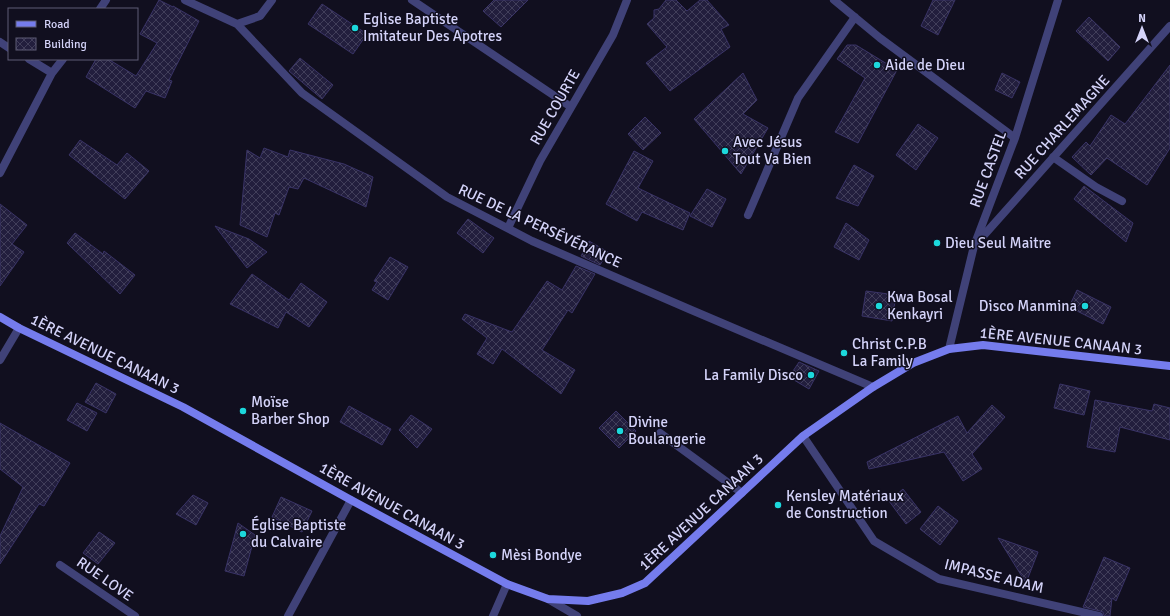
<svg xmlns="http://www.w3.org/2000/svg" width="1170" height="616" viewBox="0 0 1170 616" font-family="Signika,sans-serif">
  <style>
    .building { fill: url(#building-cross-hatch); stroke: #393366 }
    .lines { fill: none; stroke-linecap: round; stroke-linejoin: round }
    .lane { stroke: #404278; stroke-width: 8 }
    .street { stroke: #404278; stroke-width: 8 }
    .secondary { stroke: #757ced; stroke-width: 8 }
    .poi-dot { fill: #1cd8dc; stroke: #110f1f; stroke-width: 1.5 }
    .labels { text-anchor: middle; stroke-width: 3; stroke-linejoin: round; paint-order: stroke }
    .poi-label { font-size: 15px; fill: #d4d3f9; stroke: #110f1f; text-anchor: start }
    .street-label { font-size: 15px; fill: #d4d3f9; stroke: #110f1f }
  </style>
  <defs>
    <pattern id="building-cross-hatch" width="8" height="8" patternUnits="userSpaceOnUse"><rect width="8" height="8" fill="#221e3d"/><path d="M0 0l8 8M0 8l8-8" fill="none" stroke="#413e5a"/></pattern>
  </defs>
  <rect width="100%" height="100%" fill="#110f1f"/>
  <path class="building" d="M159 0 173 7V6L199 21 169 80 172 81 165 98 146 91 135 108 86 77 96 59H108L136 76 157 43 140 34Z
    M494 0H528L501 27 483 11Z
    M666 0H676L687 11 700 0H707L729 25 721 29 730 47 670 91 646 63 667 47 647 24 654 18V10L659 9Z
    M933 0H955L938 35 921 26Z
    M322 4 367 34 353 54 308 24Z
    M1089 17 1120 47 1108 61 1076 31Z
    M847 45H856L897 70 858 143 835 132 865 78 837 59Z
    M300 58 333 85 322 99 289 71Z
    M1170 65V148L1147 185 1107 158 1091 175 1072 157 1086 142 1090 146 1111 115 1125 124Z
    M743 73 757 100 743 114 768 128 741 174 694 119Z
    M1002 73 1020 82 1012 98 995 90Z
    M645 117 661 133 643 150 628 134Z
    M918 124 938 138 916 170 896 155Z
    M80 140 117 165 127 153 149 171 125 199 69 155Z
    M264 148 288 157 290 150 344 164 373 177 366 207 304 178 298 189 289 187 279 215 275 213 267 237 240 225 247 150 260 158Z
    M634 151 653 161 638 188 690 213 683 230 642 212 637 221 606 204Z
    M854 165 874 176 858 206 836 198Z
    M1084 186 1133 223 1126 242 1074 199Z
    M707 189 726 199 712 227 690 216Z
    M0 204 27 225 12 244 24 252 0 286Z
    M468 219 494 238 483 253 457 233Z
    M846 223 869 240 859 260 834 247Z
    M215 226 249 239 267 252 247 268Z
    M75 233 103 254 104 251 135 275 120 294 67 243Z
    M589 241 608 252 600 265 581 256Z
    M390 257 408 267 388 300 372 290 377 282 374 281Z
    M576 266 595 274 572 313 568 310 542 350 575 370 561 394 502 349 493 364 477 354 487 338 462 319 465 314 512 332 547 281 562 290Z
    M252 274 289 300 301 283 327 302 309 327 286 312 278 328 230 304Z
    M1077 290 1111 307 1103 324 1069 307Z
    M866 291 896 295 892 321 862 316Z
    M799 362 819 371 809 389 789 377Z
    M96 383 116 394 106 413 85 402Z
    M1060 384 1090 391 1084 415 1054 408Z
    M1095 400 1152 411 1154 404 1170 408V440L1120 427 1115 452 1087 447Z
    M77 403 97 413 87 431 67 420Z
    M992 405 1005 417 972 454 982 469 963 481 944 452 869 469 867 462 958 416 967 433Z
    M349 406 391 429 382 445 340 422Z
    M616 411 636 431 619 448 599 428Z
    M411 415 432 429 417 448 399 430Z
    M0 423 70 463 44 506 39 504 0 564V536L23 487 0 469Z
    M903 489 921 512 906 524 889 501Z
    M193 495 208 503 196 525 176 514Z
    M281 497 312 511 302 532 272 517Z
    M938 506 958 521 940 545 920 529Z
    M238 523 255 535 244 576 225 571Z
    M99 532 115 543 98 564 83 553Z
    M998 538 1038 552 1026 583Z
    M1104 557 1130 568 1116 601 1112 598 1110 616H1104L1103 612 1100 611 1083 607Z"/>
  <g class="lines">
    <path class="lane" d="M0 360 19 328"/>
    <path class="street" d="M185 0 237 24 260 16 272 0
      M412 0 571 107
      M834 0 880 38 1015 138
      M100 9 106 0
      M237 24 302 93 447 197 532 241 689 309 873 387
      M0 42 9 48
      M29 59 52 73
      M1053 157 1096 187 1122 201
      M0 173 52 73 63 59
      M748 215 798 98 855 17
      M508 228 540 161 613 35 627 0
      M977 243 1170 26
      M949 349 974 246 1015 138 1058 0
      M660 433 742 493
      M803 436 874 541 939 579 1099 616
      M60 565 135 616
      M548 599 577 616
      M288 616 351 500
      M493 616 507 584"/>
    <path class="secondary" d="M0 317 19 328 183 407 351 500 507 584 548 599 588 601 622 593 645 583 803 436 873 387 913 363 949 349 983 345 1170 366"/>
  </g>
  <g class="poi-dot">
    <circle cx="355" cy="28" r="4"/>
    <circle cx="877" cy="65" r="4"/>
    <circle cx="725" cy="151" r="4"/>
    <circle cx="937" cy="243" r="4"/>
    <circle cx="879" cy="306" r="4"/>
    <circle cx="1085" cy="306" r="4"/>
    <circle cx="844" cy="353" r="4"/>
    <circle cx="811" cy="375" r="4"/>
    <circle cx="243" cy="411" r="4"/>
    <circle cx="620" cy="431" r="4"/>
    <circle cx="778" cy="505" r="4"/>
    <circle cx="243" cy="534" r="4"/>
    <circle cx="493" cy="555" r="4"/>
  </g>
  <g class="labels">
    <g class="poi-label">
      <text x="363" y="24">Eglise Baptiste<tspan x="363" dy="17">Imitateur Des Apotres</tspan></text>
      <text x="885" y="70">Aide de Dieu</text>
      <text x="733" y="147">Avec Jésus<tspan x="733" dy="17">Tout Va Bien</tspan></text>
      <text x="945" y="248">Dieu Seul Maitre</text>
      <text x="887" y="302">Kwa Bosal<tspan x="887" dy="17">Kenkayri</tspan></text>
      <text x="1077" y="311" text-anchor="end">Disco Manmina</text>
      <text x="852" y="349">Christ C.P.B<tspan x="852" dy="17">La Family</tspan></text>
      <text x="803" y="380" text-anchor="end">La Family Disco</text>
      <text x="251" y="407">Moïse<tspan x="251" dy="17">Barber Shop</tspan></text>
      <text x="628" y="427">Divine<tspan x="628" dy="17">Boulangerie</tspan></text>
      <text x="786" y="501">Kensley Matériaux<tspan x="786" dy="17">de Construction</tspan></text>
      <text x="251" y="530">Église Baptiste<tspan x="251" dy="17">du Calvaire</tspan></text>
      <text x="501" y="560">Mèsi Bondye</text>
    </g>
    <g class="street-label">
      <text transform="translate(555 107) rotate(-60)" y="5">RUE COURTE</text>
      <text transform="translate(1062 127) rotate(-48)" y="5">RUE CHARLEMAGNE</text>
      <text transform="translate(988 169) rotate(-70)" y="5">RUE CASTEL</text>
      <text transform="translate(540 226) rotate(25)" y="5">RUE DE LA PERSÉVÉRANCE</text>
      <text transform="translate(1061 341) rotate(6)" y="5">1ÈRE AVENUE CANAAN 3</text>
      <text transform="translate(105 354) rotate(26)" y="5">1ÈRE AVENUE CANAAN 3</text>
      <text transform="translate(392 506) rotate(29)" y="5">1ÈRE AVENUE CANAAN 3</text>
      <text transform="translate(701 512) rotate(-43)" y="5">1ÈRE AVENUE CANAAN 3</text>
      <text transform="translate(994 576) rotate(14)" y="5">IMPASSE ADAM</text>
      <text transform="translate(105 579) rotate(35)" y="5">RUE LOVE</text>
    </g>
  </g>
  <rect x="8" y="8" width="130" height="52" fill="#110f1f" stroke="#5f5d76"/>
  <rect x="16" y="21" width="20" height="6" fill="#757ced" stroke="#5f5d76"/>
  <text x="44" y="28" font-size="12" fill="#d4d3f9">Road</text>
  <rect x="16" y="38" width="20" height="12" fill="url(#building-cross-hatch)" stroke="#5f5d76"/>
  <text x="44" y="48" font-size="12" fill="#d4d3f9">Building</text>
  <g transform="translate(1142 28)" stroke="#110f1f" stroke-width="3" paint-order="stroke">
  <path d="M0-3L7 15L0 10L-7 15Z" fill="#d4d3f9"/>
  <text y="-6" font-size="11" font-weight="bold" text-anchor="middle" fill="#d4d3f9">N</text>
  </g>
</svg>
